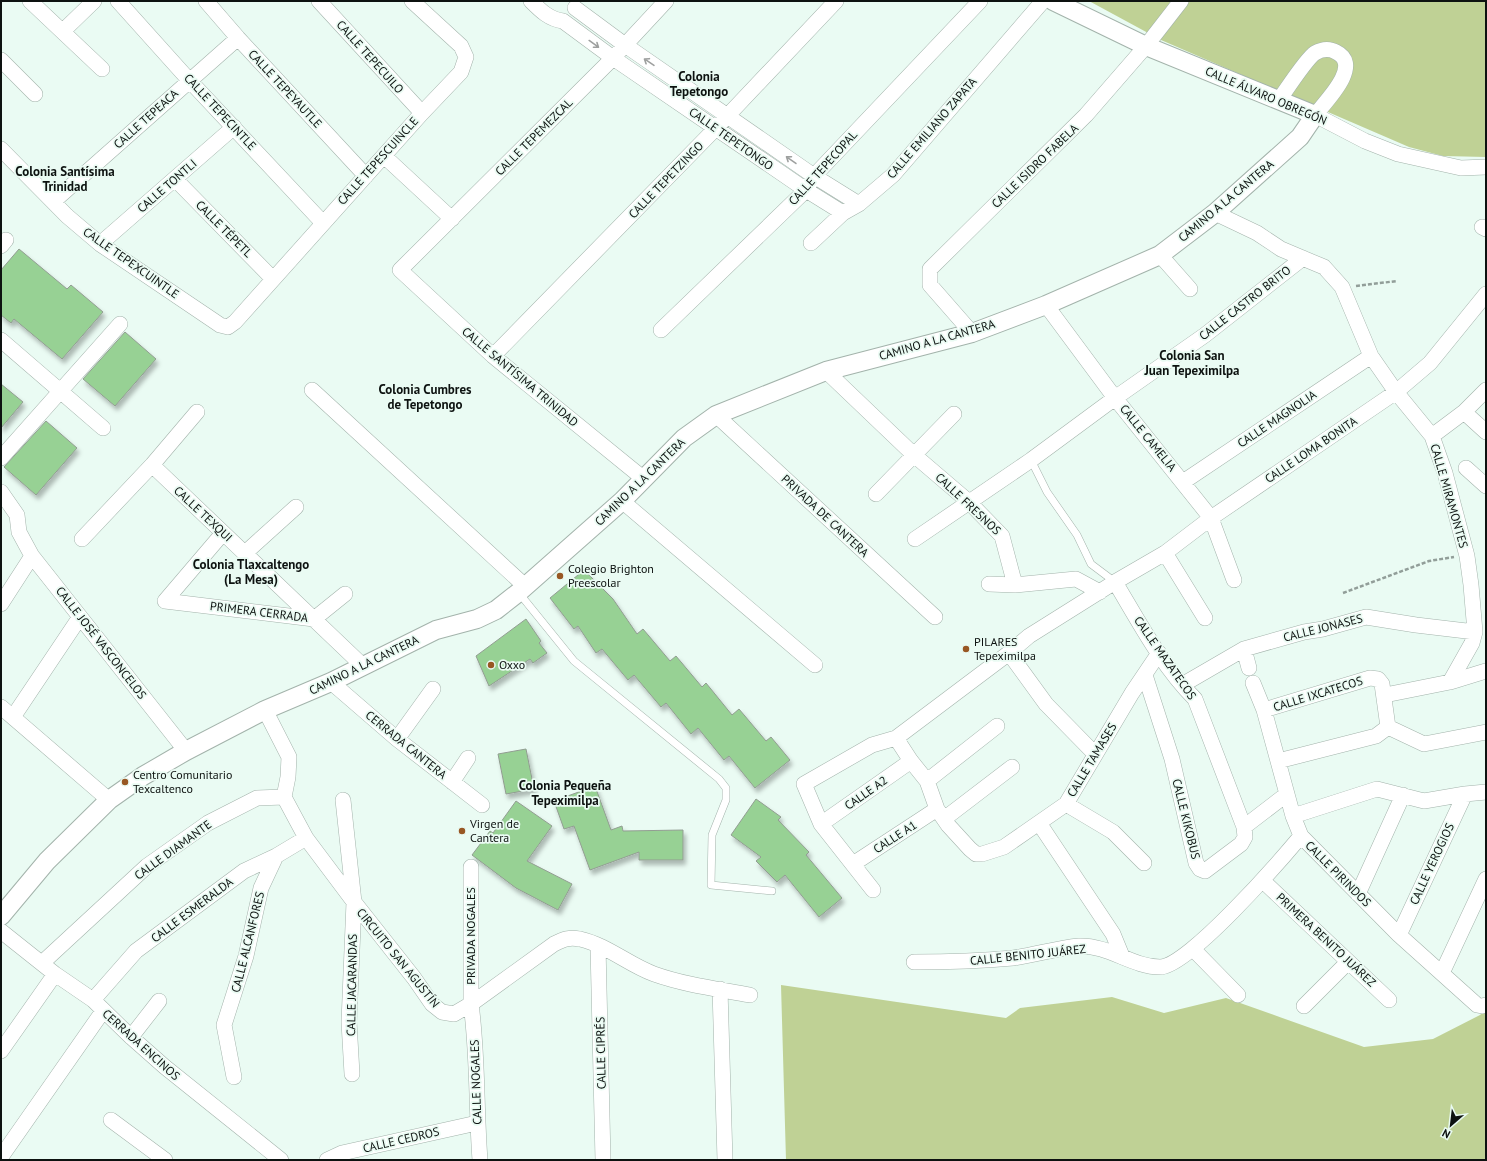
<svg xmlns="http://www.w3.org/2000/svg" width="1487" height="1161" viewBox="0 0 1487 1161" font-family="'PT Sans',sans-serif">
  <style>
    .green { fill: #bfd195 }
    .building { fill: #97d194; stroke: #929d92; filter: url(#shadow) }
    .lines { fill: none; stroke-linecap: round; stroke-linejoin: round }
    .service-casing { stroke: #a3b3ab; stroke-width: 8 }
    .minor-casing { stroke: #a3b3ab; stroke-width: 16 }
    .tertiary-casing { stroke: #a3b3ab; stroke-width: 20 }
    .path { stroke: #929e99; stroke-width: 2.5; stroke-dasharray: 4 2; stroke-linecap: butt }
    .service { stroke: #fff; stroke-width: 7 }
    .minor { stroke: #fff; stroke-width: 15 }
    .tertiary { stroke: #fff; stroke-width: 18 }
    .oneway { stroke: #9ea09f }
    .poi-dot { fill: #985723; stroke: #eafbf3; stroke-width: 1.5 }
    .labels { text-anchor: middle; stroke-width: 3.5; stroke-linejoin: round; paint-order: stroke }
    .street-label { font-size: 12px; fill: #0d1210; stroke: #eafbf3 }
    .poi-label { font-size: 12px; fill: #0d1210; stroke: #eafbf3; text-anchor: start }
    .neighbourhood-label { font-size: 13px; font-weight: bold; fill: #0d1210; stroke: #eafbf3 }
  </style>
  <defs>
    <filter id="shadow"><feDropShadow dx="2.5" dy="4.5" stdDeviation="2" flood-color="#0004"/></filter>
  </defs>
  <rect width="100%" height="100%" fill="#eafbf3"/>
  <path class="green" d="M1089 1H1486V157L1443 156 1409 147 1161 40Z
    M781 985 1006 1018 1020 1008 1112 997 1164 1013 1226 998 1364 1047 1433 1039 1480 1015 1486 1009V1160H786Z"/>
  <path class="building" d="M19 249 67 289 71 285 103 312 62 359 14 319 11 323 1 315V270Z
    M125 332 156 359 115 406 83 379Z
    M1 384 23 402 1 428Z
    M46 421 77 448 36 495 4 467Z
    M584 570 613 599 637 634 643 629 670 661 676 656 702 687 706 683 732 715 739 709 766 741 771 737 790 760 755 788 729 756 724 760 698 728 691 734 666 703 661 707 634 675 628 680 602 649 596 653 578 626 574 629 550 598Z
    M526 619 541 641 539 643 547 653 533 663 530 659 489 686 476 656Z
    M526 749 534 789 506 794 498 754Z
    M595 786 611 830 622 826 623 831 683 830V860H639V852L590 870 574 826 564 829 554 801Z
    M756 799 781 817 778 820 809 852 806 855 842 898 819 917 785 875 777 882 756 861 761 857 731 835Z
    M516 801 552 826 527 861 572 884 558 910 516 888 472 855 490 831 493 833Z"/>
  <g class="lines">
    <g class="service-casing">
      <path id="service" d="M1031 460 1047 492 1077 535 1091 564 1115 582
        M519 593 574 661 719 779 726 788V800L712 835 711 885 772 891"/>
    </g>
    <g class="minor-casing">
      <path id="minor" d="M30 1 102 69
        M118 1 189 80 323 223
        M206 1 238 38 366 176
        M319 1 422 113
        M531 1C541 11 549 19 563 21
        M575 8 625 45 814 176 859 204
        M563 21 613 58 806 190 843 213
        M63 31 94 1
        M1 60 35 94
        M1279 100C1287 89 1306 59 1315 53 1322 49 1329 48 1336 52 1363 65 1326 101 1315 115L1365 141 1398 154 1461 168 1486 167
        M1 149 67 216 100 244 220 325 228 327 235 322 422 113 461 72 466 57 461 46 412 1
        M384 156 452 219
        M175 179 273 279
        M54 201 238 38
        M1215 213 1257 233 1281 249 1324 267 1342 287 1371 356 1396 392 1432 436 1445 473 1467 556 1471 585 1475 632 1472 643 1450 682
        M1482 227 1486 229
        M811 243 843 213 859 204 893 175 1043 1
        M100 244 234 127
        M1 246 6 240
        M1160 255 1190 289
        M1046 305 1115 398 1211 518 1234 580
        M661 330 806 190 814 176 980 1
        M972 333 930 285V269L1086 115 1146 46 1181 1
        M1 340 103 428
        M493 356 716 128 836 1
        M826 371 914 455 969 502 1002 536 1015 585
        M312 390 525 586
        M1464 412 1486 432
        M716 415 935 617
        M1432 436 1464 412 1486 390
        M1 458 120 324
        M152 465 363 666
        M1466 468 1486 486
        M644 479 493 356 400 270 613 58 666 1
        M1183 482 1371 356
        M1 492 17 515 19 532 32 556 186 751
        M876 494 954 414
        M622 501 815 665
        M82 539 152 465 197 412
        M915 539 1031 460 1115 398 1205 335 1303 258
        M245 553 296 507
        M1165 553 1205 618
        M1115 582C1139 622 1162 666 1195 699L1244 827 1245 837 1241 844 1205 871 1200 869 1196 863 1172 759 1145 675
        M989 584 1015 585 1076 579 1100 592
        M165 601 314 619 345 594
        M165 601 223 533
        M1 604 32 556
        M1244 649 1249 668
        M1009 653 1046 704 1095 754
        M331 682 397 739 482 805
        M1253 683 1264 710 1293 816 1301 836 1399 935 1477 1005 1482 1006 1486 1005
        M1182 685 1244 649 1304 632 1323 629 1366 617 1416 625 1475 632
        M1385 695 1450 682 1486 671
        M1 707 109 800
        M265 710 289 757 288 777 284 797 306 838 354 902 414 978 432 1004 442 1012 454 1014 471 1004 554 944C564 939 569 937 580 939 607 945 629 965 654 974 685 985 718 989 750 995
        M1264 710 1370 678 1378 679 1382 684 1388 727
        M13 717 80 617
        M1388 727 1424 744 1486 732
        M896 738 911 761 927 781 937 809 948 825 970 849 976 854H982L1004 847 1066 804 1132 693 1159 653
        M397 739 433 689
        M1278 761 1376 736 1388 727
        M927 781 997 726
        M452 782 468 758
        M343 800 354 902 349 1022 352 1074
        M1066 804 1113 832 1144 863
        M1293 816 1377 789 1424 801 1465 794 1486 792
        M944 819 1012 767
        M1039 823 1113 934 1122 956
        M821 824 911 761
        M1244 827 1287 794
        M853 864 937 809
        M471 867V1004C478 1055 476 1108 480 1160
        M1263 881 1389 1000
        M873 890 821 824 804 784 872 745 896 738 1009 653 1029 636 1115 582 1165 553 1211 518 1396 392 1430 363 1486 294
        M1358 894 1403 795
        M1 931 55 974 93 1000 131 1037 165 1067 281 1160
        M1399 935 1465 794
        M598 946 603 1160
        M1193 949 1238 995
        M914 962C947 962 980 961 1013 958 1035 955 1057 948 1079 946 1109 945 1132 967 1160 967 1188 967 1280 861 1301 836
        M42 963 147 866 208 823 257 798 284 797
        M1442 973 1486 879
        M720 989 725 1160
        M93 1000 136 951 244 871 276 856 306 838
        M1304 1006 1348 962
        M131 1037 159 1001
        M1 1051 55 974
        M234 1077 224 1025 246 956 261 888 276 856
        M111 1120 165 1160
        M1 1157 103 1011
        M327 1160 342 1153 477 1123"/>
    </g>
    <g class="tertiary-casing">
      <path id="tertiary" d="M1 916 47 861 109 800 143 776 186 751 265 710 331 682 436 630 477 619 496 610 519 592 622 501 684 438 716 415 826 371 972 333 1046 305 1160 255 1215 213 1300 137 1315 115 1146 46 1053 1"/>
    </g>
    <path class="path" d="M1356 286 1397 281
      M1343 593 1429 561 1454 557"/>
    <use href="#service" class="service"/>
    <use href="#minor" class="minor"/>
    <use href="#tertiary" class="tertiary"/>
  </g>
  <defs><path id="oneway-shaft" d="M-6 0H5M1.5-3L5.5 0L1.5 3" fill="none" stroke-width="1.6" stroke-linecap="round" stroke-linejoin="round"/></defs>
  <g class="oneway">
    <use href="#oneway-shaft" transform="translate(594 44) rotate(36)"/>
    <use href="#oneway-shaft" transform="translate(649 62) rotate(-146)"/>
    <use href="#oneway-shaft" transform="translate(791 160) rotate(-145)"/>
  </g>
  <g class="poi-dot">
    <circle cx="560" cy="576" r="4"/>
    <circle cx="966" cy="649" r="4"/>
    <circle cx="491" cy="665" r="4"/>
    <circle cx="125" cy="782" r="4"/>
    <circle cx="462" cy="831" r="4"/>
  </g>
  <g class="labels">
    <g class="street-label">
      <text transform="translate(370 57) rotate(48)" y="4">CALLE TEPECUILO</text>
      <text transform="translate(285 89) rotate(47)" y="4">CALLE TEPEYAUTLE</text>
      <text transform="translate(1266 96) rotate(23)" y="4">CALLE ÁLVARO OBREGÓN</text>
      <text transform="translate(220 112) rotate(47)" y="4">CALLE TEPECINTLE</text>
      <text transform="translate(146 119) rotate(-42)" y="4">CALLE TEPEACA</text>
      <text transform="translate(932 128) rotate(-49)" y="4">CALLE EMILIANO ZAPATA</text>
      <text transform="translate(534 137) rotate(-45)" y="4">CALLE TEPEMEZCAL</text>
      <text transform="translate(731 139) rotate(35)" y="4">CALLE TEPETONGO</text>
      <text transform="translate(378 161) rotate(-48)" y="4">CALLE TEPESCUINCLE</text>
      <text transform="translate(1035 166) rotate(-44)" y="4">CALLE ISIDRO FABELA</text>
      <text transform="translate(823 168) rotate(-48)" y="4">CALLE TEPECOPAL</text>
      <text transform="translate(666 180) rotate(-46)" y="4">CALLE TEPETZINGO</text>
      <text transform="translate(167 186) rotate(-41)" y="4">CALLE TONTLI</text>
      <text transform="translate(1226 201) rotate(-40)" y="4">CAMINO A LA CANTERA</text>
      <text transform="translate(224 229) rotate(45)" y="4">CALLE TÉPETL</text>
      <text transform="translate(131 263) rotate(35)" y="4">CALLE TEPEXCUINTLE</text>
      <text transform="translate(1245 303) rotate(-38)" y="4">CALLE CASTRO BRITO</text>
      <text transform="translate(937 340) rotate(-16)" y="4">CAMINO A LA CANTERA</text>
      <text transform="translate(520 377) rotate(40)" y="4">CALLE SANTÍSIMA TRINIDAD</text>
      <text transform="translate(1277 419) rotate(-34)" y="4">CALLE MAGNOLIA</text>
      <text transform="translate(1148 438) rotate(51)" y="4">CALLE CAMELIA</text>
      <text transform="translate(1311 450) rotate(-34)" y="4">CALLE LOMA BONITA</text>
      <text transform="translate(640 482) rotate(-44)" y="4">CAMINO A LA CANTERA</text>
      <text transform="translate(1449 496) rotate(74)" y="4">CALLE MIRAMONTES</text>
      <text transform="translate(968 504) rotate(43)" y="4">CALLE FRESNOS</text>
      <text transform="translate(203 514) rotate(43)" y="4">CALLE TEXQUI</text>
      <text transform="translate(825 516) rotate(43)" y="4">PRIVADA DE CANTERA</text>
      <text transform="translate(259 612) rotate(7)" y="4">PRIMERA CERRADA</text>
      <text transform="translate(1323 628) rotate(-14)" y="4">CALLE JONASES</text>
      <text transform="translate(101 643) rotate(52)" y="4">CALLE JOSÉ VASCONCELOS</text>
      <text transform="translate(1165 658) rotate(55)" y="4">CALLE MAZATECOS</text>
      <text transform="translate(364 665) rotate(-26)" y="4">CAMINO A LA CANTERA</text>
      <text transform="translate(1318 694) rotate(-17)" y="4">CALLE IXCATECOS</text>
      <text transform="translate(406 745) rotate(39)" y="4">CERRADA CANTERA</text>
      <text transform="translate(1092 760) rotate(-59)" y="4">CALLE TAMASES</text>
      <text transform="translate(866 793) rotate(-35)" y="4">CALLE A2</text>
      <text transform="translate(1186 819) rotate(76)" y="4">CALLE KIKOBUS</text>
      <text transform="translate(895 837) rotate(-33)" y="4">CALLE A1</text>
      <text transform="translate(173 850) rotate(-36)" y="4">CALLE DIAMANTE</text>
      <text transform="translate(1432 864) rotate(-65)" y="4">CALLE YEROGIOS</text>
      <text transform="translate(1338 874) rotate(45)" y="4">CALLE PIRINDOS</text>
      <text transform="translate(192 910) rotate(-37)" y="4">CALLE ESMERALDA</text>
      <text transform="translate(471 936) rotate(-90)" y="4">PRIVADA NOGALES</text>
      <text transform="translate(1326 940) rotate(43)" y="4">PRIMERA BENITO JUÁREZ</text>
      <text transform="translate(248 942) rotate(-76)" y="4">CALLE ALCANFORES</text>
      <text transform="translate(1028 955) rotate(-6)" y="4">CALLE BENITO JUÁREZ</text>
      <text transform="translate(398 958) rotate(51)" y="4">CIRCUITO SAN AGUSTÍN</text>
      <text transform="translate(352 985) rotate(-89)" y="4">CALLE JACARANDAS</text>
      <text transform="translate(141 1045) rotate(42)" y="4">CERRADA ENCINOS</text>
      <text transform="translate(601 1053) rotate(-91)" y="4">CALLE CIPRÉS</text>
      <text transform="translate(476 1082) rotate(-92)" y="4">CALLE NOGALES</text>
      <text transform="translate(401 1140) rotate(-13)" y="4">CALLE CEDROS</text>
    </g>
    <g class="poi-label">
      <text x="568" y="573">Colegio Brighton<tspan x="568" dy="14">Preescolar</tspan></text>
      <text x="974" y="646">PILARES<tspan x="974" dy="14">Tepeximilpa</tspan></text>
      <text x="499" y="669">Oxxo</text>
      <text x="133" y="779">Centro Comunitario<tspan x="133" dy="14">Texcaltenco</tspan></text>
      <text x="470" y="828">Virgen de<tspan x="470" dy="14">Cantera</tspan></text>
    </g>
    <g class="neighbourhood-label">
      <text x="699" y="81">Colonia<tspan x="699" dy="15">Tepetongo</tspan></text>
      <text x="65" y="176">Colonia Santísima<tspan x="65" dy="15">Trinidad</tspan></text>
      <text x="1192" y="360">Colonia San<tspan x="1192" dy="15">Juan Tepeximilpa</tspan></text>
      <text x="425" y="394">Colonia Cumbres<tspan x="425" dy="15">de Tepetongo</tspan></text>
      <text x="251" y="569">Colonia Tlaxcaltengo<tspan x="251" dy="15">(La Mesa)</tspan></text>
      <text x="565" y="790">Colonia Pequeña<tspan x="565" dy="15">Tepeximilpa</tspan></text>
    </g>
  </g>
  <rect width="1487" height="1161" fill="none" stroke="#0d1210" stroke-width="4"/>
  <g transform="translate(1451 1125) rotate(208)" stroke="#eafbf3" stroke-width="3" paint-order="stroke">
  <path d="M0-3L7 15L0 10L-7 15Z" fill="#0d1210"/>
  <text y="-6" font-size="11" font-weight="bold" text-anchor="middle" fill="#0d1210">N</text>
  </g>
</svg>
